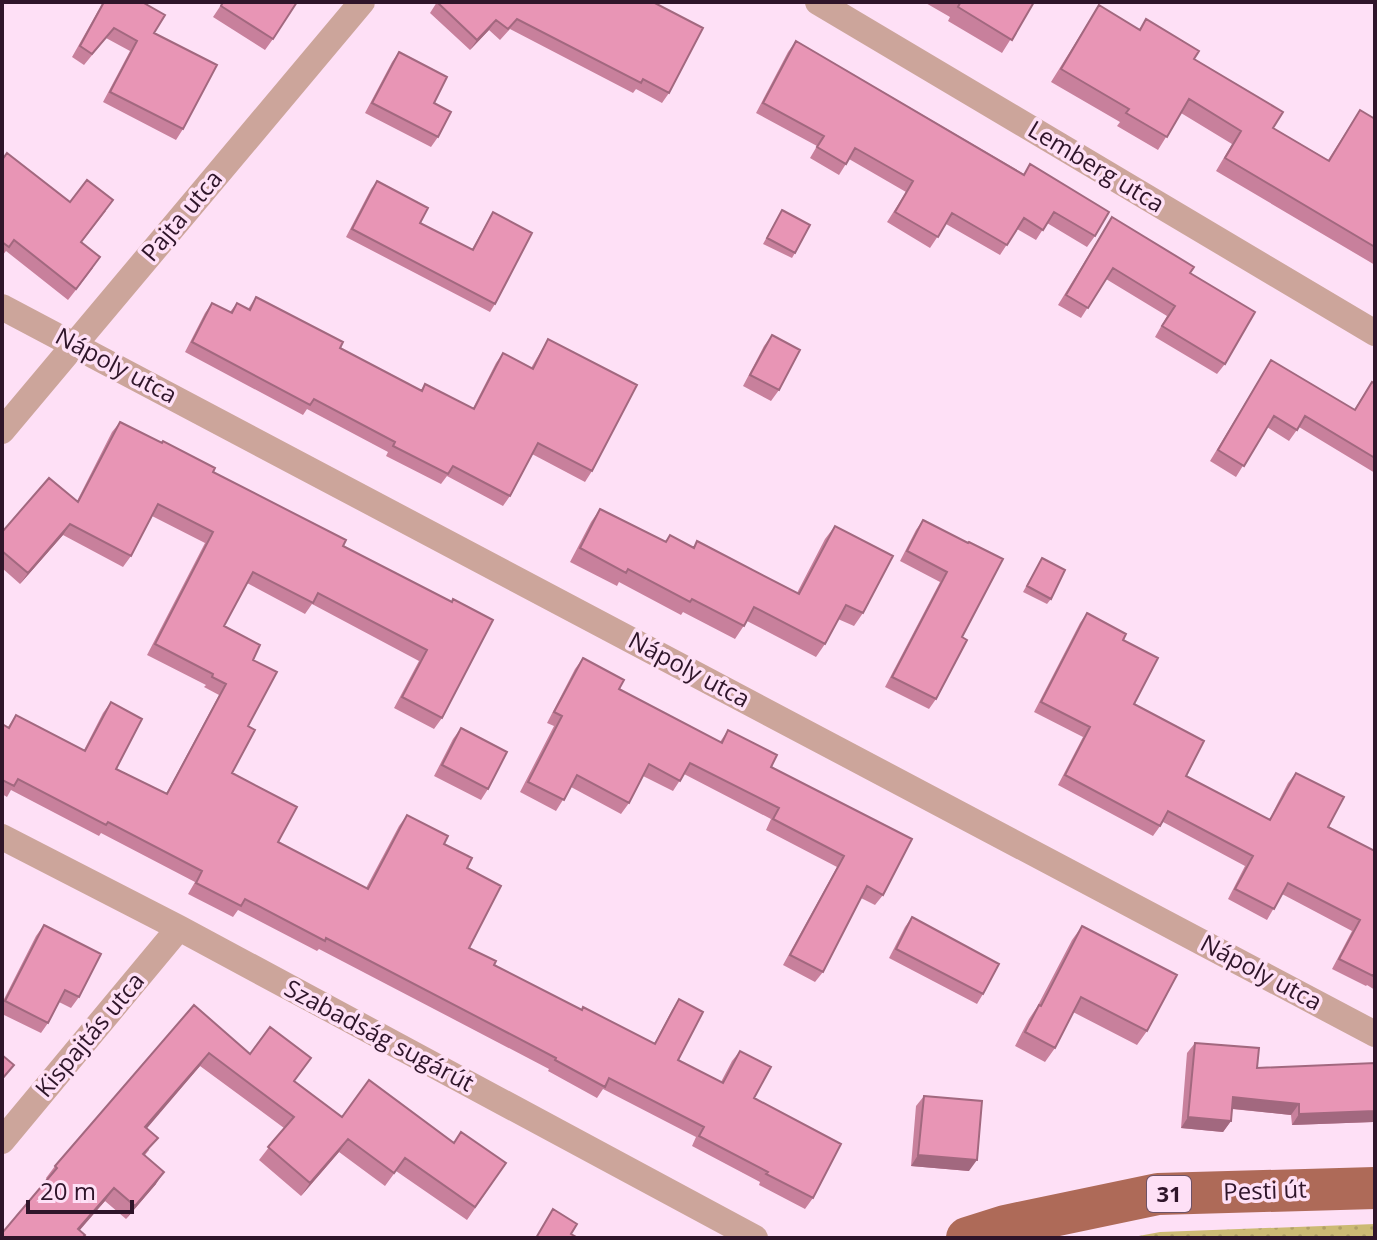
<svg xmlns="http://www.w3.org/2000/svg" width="1377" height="1240" viewBox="0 0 1377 1240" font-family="'Open Sans',sans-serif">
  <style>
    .grass { fill: url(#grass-dots) }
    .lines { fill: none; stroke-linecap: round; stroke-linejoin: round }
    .street { stroke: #cca59b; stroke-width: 26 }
    .primary { stroke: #ae6a58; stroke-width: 42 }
    .wall { fill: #c8809c }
    .shaded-wall { fill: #a2687f }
    .building { fill: #e895b5; stroke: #a2687f; stroke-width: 2 }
    .labels { text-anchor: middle; stroke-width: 7; stroke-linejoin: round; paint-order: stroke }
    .shield { fill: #fee0f6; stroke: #6d5267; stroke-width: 2 }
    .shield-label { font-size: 22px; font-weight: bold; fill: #2f152a }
    .street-label { font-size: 24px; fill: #2f152a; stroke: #fee0f6 }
  </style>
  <defs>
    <pattern id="grass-dots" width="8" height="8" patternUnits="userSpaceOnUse" patternTransform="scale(2)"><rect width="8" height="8" fill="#ccba74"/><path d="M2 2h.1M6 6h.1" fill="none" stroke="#b09f65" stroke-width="1.8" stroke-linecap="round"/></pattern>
  </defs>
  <rect width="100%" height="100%" fill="#fee0f6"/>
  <path class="grass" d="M1375 1224V1238H1128L1160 1232Z"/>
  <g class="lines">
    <path class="street" d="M818 2 1375 333
      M2 307 1375 1034
      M2 431 362 2
      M2 837 179 928 755 1238
      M2 1141 179 928"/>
    <path class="primary" d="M967 1238 1005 1226 1158 1194 1375 1188"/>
  </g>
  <path class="wall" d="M103 2H142L154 33 183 129 176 140 103 102 130 51 106 38 84 65 72 57Z
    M223 2 273 39 265 50 213 17Z
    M437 2H653L669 93 662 103 636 89 633 93 510 29 500 40 489 30 470 50 430 13Z
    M924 2H1034L1002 53 948 21 950 17Z
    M1099 5 1139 30 1146 19 1273 128 1328 160 1360 110 1375 119V265L1216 171 1232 144 1181 113 1158 150 1117 126 1120 122 1051 82Z
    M796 41 1024 174 1030 164 1095 236 1087 247 1047 223 1036 240 1017 229 1000 255 946 224 930 248 887 222 906 192 849 159 839 175 810 158 817 146 756 113 788 52Z
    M399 52 434 103 438 137 431 147 365 113 392 62Z
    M2 160 70 202 106 211 81 243 93 268 68 300 6 251 2 256Z
    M377 181 420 223 472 249 493 212 495 304 490 312 346 237 371 189Z
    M782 210 795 253 792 258 763 244Z
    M1112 217 1190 273 1225 364 1217 374 1155 337 1167 316 1106 279 1081 318 1058 305Z
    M256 297 340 348 421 390 425 384 473 408 496 363 503 353 531 368 548 339 592 471 585 482 532 454 510 496 503 506 447 476 441 484 386 456 388 452 307 409 303 415 185 352 205 313 212 303 230 312 237 303 248 309Z
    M772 335 779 390 771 401 743 386 764 346Z
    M1271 360 1354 410 1372 382 1375 384V473L1299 427 1289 441 1267 427 1236 477 1210 461Z
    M120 422 213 472 343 546 451 602 442 718 434 729 394 708 419 661 312 604 305 614 247 583 224 626 253 660 248 726 232 773 278 842 366 888 399 826 407 815 444 844 467 868 469 948 494 965 581 1010 654 1044 672 1010 679 999 678 1060 721 1082 732 1061 740 1051 754 1098 813 1198 805 1209 759 1185 760 1182 692 1146 696 1137 603 1089 597 1098 548 1071 549 1069 319 949 317 951 238 910 233 917 188 894 195 882 101 833 99 836 11 790 7 797 2 794V724L8 727 16 715 84 750 103 713 111 702 116 769 166 794 219 695 204 687 206 685 147 655 205 543 152 516 131 556 123 567 63 535 20 584 2 568V532L77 501 112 432Z
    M600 509 665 542 670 535 693 548 697 541 797 593 825 539 835 526 863 613 854 626 838 619 825 644 816 657 747 621 735 639 683 612 681 615 619 582 617 586 570 562 591 522Z
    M923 520 968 543 962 637 936 699 929 709 885 687 940 582 900 561 916 530Z
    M1042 558 1051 599 1047 604 1023 592Z
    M1087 613 1123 640 1134 704 1186 776 1269 820 1288 783 1296 773 1328 827 1375 851V990L1367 985 1366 986 1332 969 1352 931 1282 894 1267 920 1228 899 1245 866 1163 822 1153 836 1058 785 1083 737 1034 712 1080 623Z
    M583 658 619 689 720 742 728 730 771 767 883 895 875 905 861 898 823 972 815 982 783 965 837 867 766 830 771 819 684 774 673 791 643 776 629 803 621 814 571 787 556 811 520 792 554 726 547 723 575 669Z
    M461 728 488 789 481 800 434 776 453 739Z
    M912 917 983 994 977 1004 889 958 905 927Z
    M44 925 79 997 71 1008 59 1002 48 1023 41 1033 2 1014V1003L36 936Z
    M1082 926 1147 1031 1137 1045 1073 1012 1055 1048 1045 1062 1015 1046 1029 1019 1037 1007 1072 940Z
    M194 1005 250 1054 294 1082 342 1117 454 1143 506 1163 467 1220 396 1171 385 1186 339 1152 301 1196 259 1160 284 1128 200 1066 146 1128 149 1150 145 1155 156 1184 126 1219 105 1201 79 1230 46 1178 55 1166Z
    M1195 1043 1257 1068 1375 1063V1119L1373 1122 1292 1125 1291 1115 1232 1109 1231 1121 1223 1132 1181 1128 1187 1053Z
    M924 1096 969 1171 911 1166 916 1106Z"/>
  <path class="shaded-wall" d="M496 20 489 30 470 50 477 40Z
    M70 524 63 535 20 584 28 573Z
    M209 1053 200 1066 137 1140 145 1127Z
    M1233 1097 1299 1104 1291 1115 1225 1108Z
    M1375 1111V1119L1373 1122 1292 1125 1299 1114Z
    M1188 1117 1231 1121 1223 1132 1181 1128Z
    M348 1139 339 1152 301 1196 310 1183Z
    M918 1155 977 1160 969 1171 911 1166Z
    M164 1172 156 1184 126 1219 135 1206Z
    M114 1188 105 1201 73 1238 78 1229Z"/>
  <path class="building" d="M104 2H142L165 15 154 33 217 65 183 129 110 92 137 41 114 28 92 54 80 46Z
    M223 2H297L273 39 221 6Z
    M437 2H653L703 28 669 93 643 79 641 83 517 19 508 29 496 20 477 40Z
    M957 2H1034L1012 40 958 7 960 3Z
    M1099 5 1140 30 1146 19 1199 51 1194 59 1283 112 1273 128 1329 161 1360 110 1375 119V247L1225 158 1241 131 1189 99 1167 137 1126 113 1129 109 1061 69Z
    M796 41 1024 175 1030 164 1109 212 1095 236 1054 212 1043 230 1024 218 1007 245 952 213 938 237 895 212 913 181 855 148 846 164 817 147 824 136 763 103Z
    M399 52 447 77 434 103 451 112 438 137 372 103Z
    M7 153 70 202 87 180 113 200 81 242 100 257 76 289 14 240 9 247 2 242V160Z
    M377 181 428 208 420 223 473 250 493 212 532 233 495 304 352 229Z
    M782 210 810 225 795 253 767 238Z
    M1112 217 1194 267 1190 273 1255 312 1225 364 1162 326 1175 306 1113 268 1088 308 1066 295Z
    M256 297 343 342 340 348 422 391 425 384 474 409 503 353 533 369 548 339 637 385 592 471 538 443 510 496 453 466 448 474 393 446 395 442 314 399 310 405 192 342 212 303 232 313 237 303 250 310Z
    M772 335 800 350 779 390 750 375Z
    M1271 360 1355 410 1372 382 1375 384V458L1305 416 1297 430 1274 416 1244 466 1218 450Z
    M120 422 162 443 163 441 215 468 213 472 346 540 343 546 452 602 453 599 493 620 442 718 402 697 427 650 318 593 313 603 253 572 224 626 260 645 253 660 277 672 248 726 255 730 232 773 297 807 278 842 368 889 407 815 448 836 444 844 472 858 467 868 501 886 469 948 496 961 494 965 582 1010 583 1007 655 1044 679 999 703 1012 678 1060 723 1083 740 1051 771 1067 754 1098 841 1144 813 1198 766 1174 768 1172 699 1136 704 1127 609 1078 605 1087 555 1060 556 1058 326 938 325 941 245 899 241 906 196 883 202 871 108 822 106 825 18 779 14 786 2 780V724L9 728 16 715 85 751 111 702 142 719 116 769 167 794 226 684 212 677 213 674 155 644 213 532 158 504 131 556 70 524 28 573 2 551V532L49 478 78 502Z
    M600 509 666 542 670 535 694 548 697 541 799 594 835 526 893 556 863 613 846 605 825 644 754 607 744 626 692 599 690 602 628 569 626 573 580 548Z
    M923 520 968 543 969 542 1003 559 962 637 967 640 936 699 892 677 947 572 907 551Z
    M1042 558 1065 570 1051 599 1027 586Z
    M1087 613 1126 634 1123 640 1158 658 1134 704 1204 741 1186 776 1270 820 1296 773 1344 797 1328 827 1375 851V975H1373V976L1339 959 1360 920 1288 883 1274 909 1235 889 1253 856 1168 811 1160 826 1065 775 1090 727 1041 702Z
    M583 658 624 680 619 689 722 743 728 730 777 755 771 767 912 839 883 895 867 886 823 972 790 955 844 856 773 819 779 808 690 763 680 781 649 764 629 803 577 775 564 800 528 782 562 716 554 712Z
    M461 728 507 752 488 789 442 765Z
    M912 917 999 964 983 994 896 949Z
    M44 925 101 954 79 997 65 990 48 1023 5 1001Z
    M1082 926 1177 975 1147 1031 1081 997 1055 1048 1025 1032 1039 1005 1041 1006Z
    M194 1005 250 1054 270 1027 311 1058 294 1081 342 1117 369 1080 454 1143 461 1132 506 1163 475 1207 405 1158 394 1173 348 1139 310 1183 268 1147 294 1117 209 1053 145 1127 158 1138 143 1154 164 1172 135 1206 114 1188 78 1229 85 1235 82 1238H2V1233L57 1168 55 1166Z
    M1195 1043 1259 1048 1257 1068 1375 1063V1111L1299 1114V1104L1233 1097 1231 1121 1188 1117Z
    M2 1055 14 1065 2 1079Z
    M924 1096 982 1101 977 1160 918 1155Z
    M553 1209 577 1224 571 1234 578 1238H536Z"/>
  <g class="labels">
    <rect class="shield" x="1147" y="1176" width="44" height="36" rx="6"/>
    <g class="shield-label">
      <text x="1169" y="1202">31</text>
    </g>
    <g class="street-label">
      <text transform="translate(1096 167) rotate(31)" y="8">Lemberg utca</text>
      <text transform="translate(182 216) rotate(-50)" y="8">Pajta utca</text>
      <text transform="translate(116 366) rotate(28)" y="8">Nápoly utca</text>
      <text transform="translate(689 670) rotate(28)" y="8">Nápoly utca</text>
      <text transform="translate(1261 973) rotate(28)" y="8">Nápoly utca</text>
      <text transform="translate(90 1035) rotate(-50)" y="8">Kispajtás utca</text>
      <text transform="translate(379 1036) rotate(28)" y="8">Szabadság sugárút</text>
      <text transform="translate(1265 1191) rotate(-2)" y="8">Pesti út</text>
    </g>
  </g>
  <rect width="1377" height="1240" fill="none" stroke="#2f152a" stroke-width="8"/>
  <path d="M28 1200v12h104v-12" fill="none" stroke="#2f152a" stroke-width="4"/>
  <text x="40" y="1200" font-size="24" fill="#2f152a" stroke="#fee0f6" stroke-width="6" paint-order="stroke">20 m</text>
</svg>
